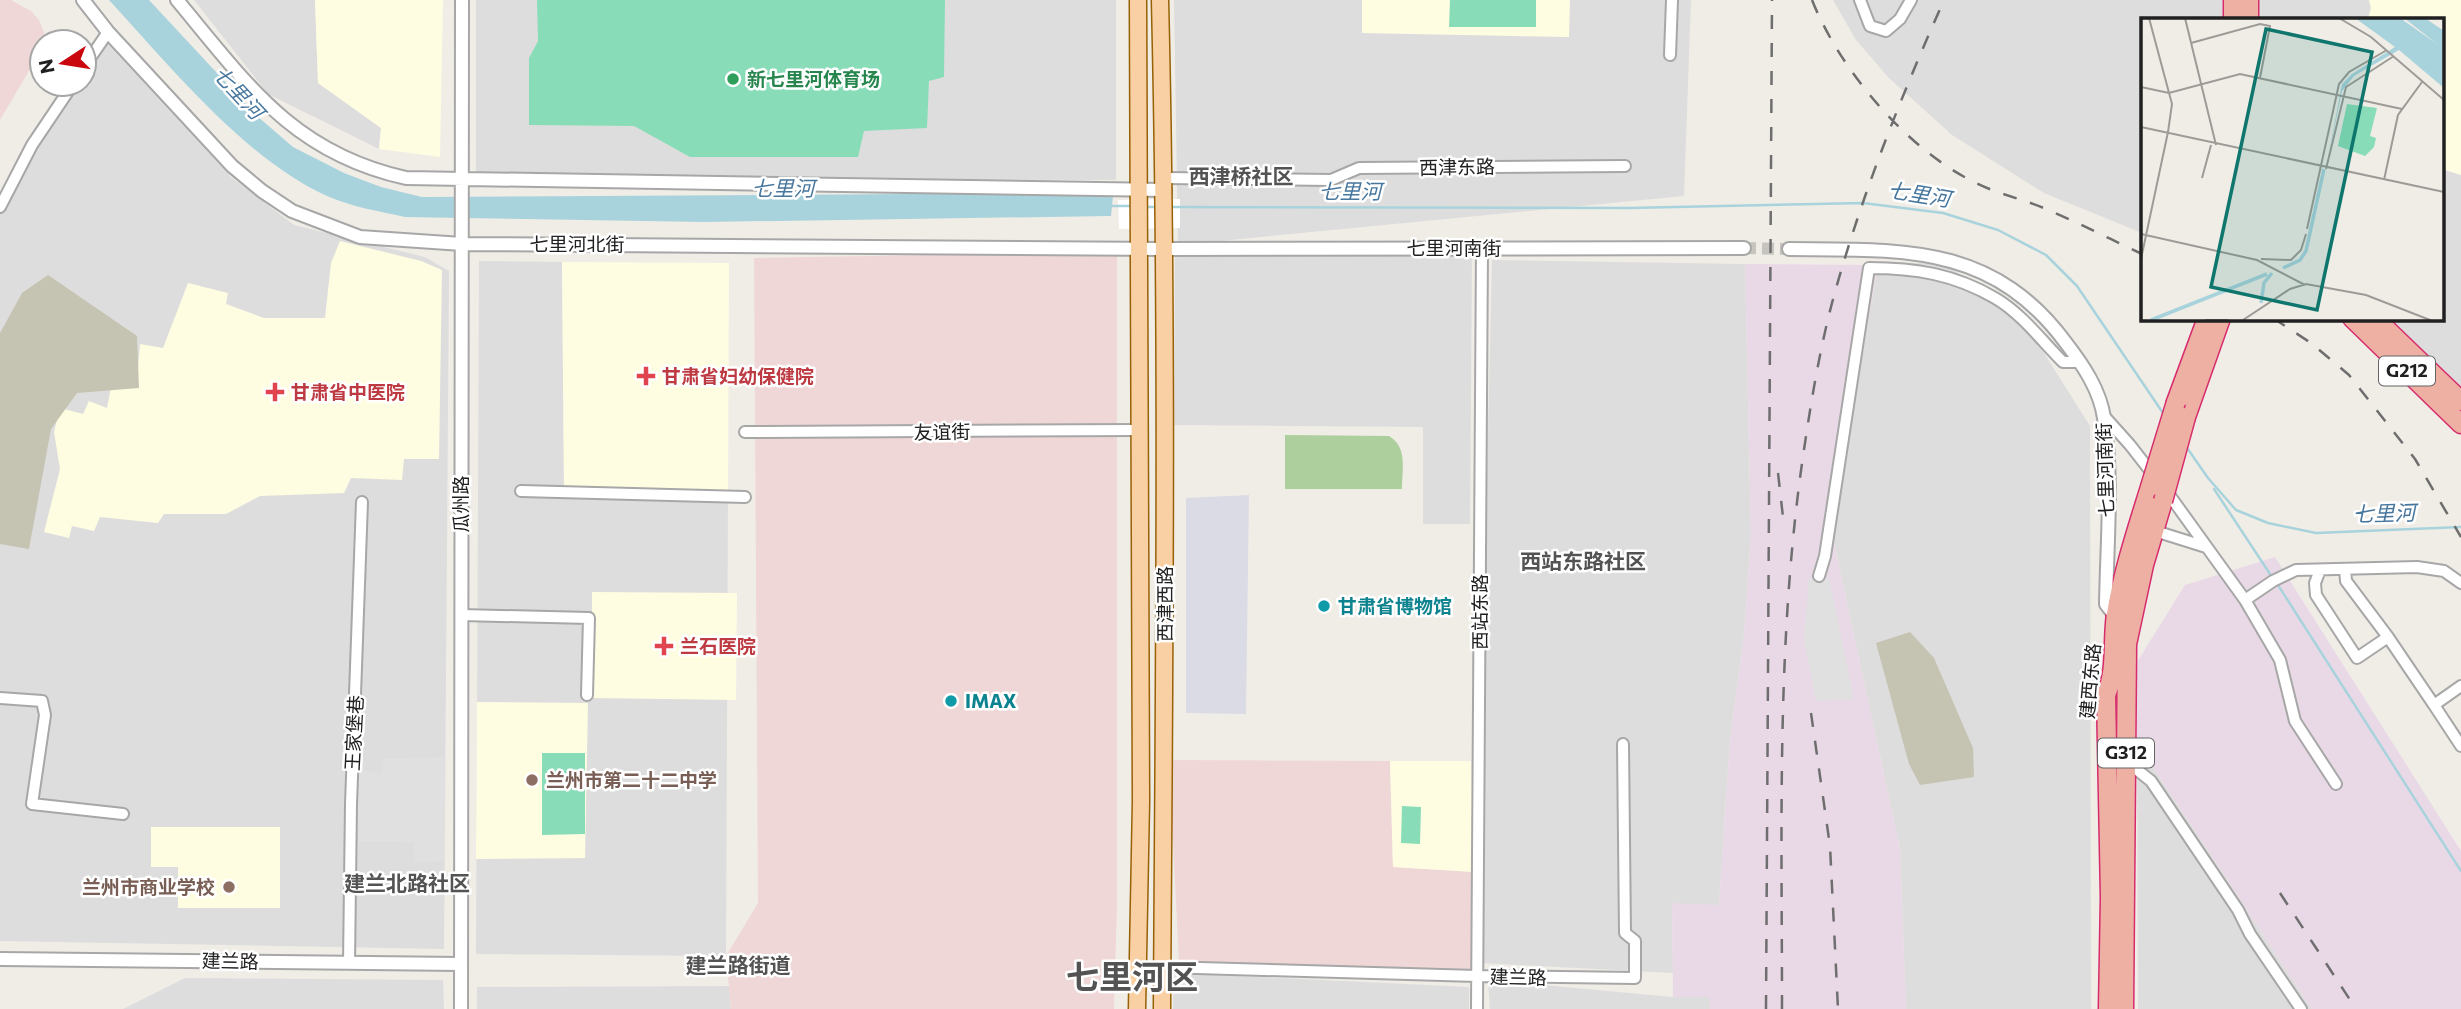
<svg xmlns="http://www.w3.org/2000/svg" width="2461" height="1009" viewBox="0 0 2461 1009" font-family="Commissioner,'Noto Sans SC',sans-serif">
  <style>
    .residential { fill: #dedddd }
    .commercial { fill: #f0d7d7 }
    .industrial { fill: #e9d9e7 }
    .education { fill: #fefde2 }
    .construction { fill: #c5c4b2 }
    .forest { fill: #adce9d }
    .pitch { fill: #88ddb8 }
    .parking { fill: #e0e0e0 }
    .plaza { fill: #dbdbe6 }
    .water { fill: #a9d3dc }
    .pier { fill: #fff }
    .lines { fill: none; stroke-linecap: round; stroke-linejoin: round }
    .stream { stroke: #a9d3dc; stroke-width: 2.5 }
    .tertiary-tunnel { stroke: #c6c4bf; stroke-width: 12; stroke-dasharray: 12 6; stroke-linecap: butt }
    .minor-casing { stroke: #a7a7a7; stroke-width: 14 }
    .tertiary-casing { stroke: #a7a7a7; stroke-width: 16 }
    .primary-casing { stroke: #976105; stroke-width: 19 }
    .trunk-casing { stroke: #d62c6d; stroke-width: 21 }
    .minor { stroke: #fff; stroke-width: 10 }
    .tertiary { stroke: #fff; stroke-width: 12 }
    .primary { stroke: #f9d0a3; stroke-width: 16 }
    .trunk { stroke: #efb0a4; stroke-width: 18 }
    .rail { stroke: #6e6e6e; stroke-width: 2.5; stroke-dasharray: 14 14; stroke-linecap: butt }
    .trunk-bridge-casing { stroke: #d62c6d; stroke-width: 21; stroke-linecap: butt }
    .trunk-bridge { stroke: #efb0a4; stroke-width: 18 }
    .leisure-dot { fill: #2e9e5b; stroke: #fff; stroke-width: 2.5 }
    .health-dot { fill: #e0444e; stroke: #fff; stroke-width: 2.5 }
    .culture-dot { fill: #0f9aa8; stroke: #fff; stroke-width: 2.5 }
    .education-dot { fill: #8d6e63; stroke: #fff; stroke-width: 2.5 }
    .labels { text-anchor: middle; stroke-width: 5; stroke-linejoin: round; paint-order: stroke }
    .shield { fill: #fff; stroke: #636363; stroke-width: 2 }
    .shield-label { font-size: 18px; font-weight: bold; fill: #202020 }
    .leisure-label { font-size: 19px; font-weight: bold; fill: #27864d; stroke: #fff; text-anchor: start }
    .street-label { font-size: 19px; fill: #202020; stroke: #fff }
    .health-label { font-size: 19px; font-weight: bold; fill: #be3a42; stroke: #fff; text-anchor: start }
    .culture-label { font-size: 19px; font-weight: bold; fill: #0d838f; stroke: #fff; text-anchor: start }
    .education-label { font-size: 19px; font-weight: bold; fill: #785e54; stroke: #fff; text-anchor: start }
    .water-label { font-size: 21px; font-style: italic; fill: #48779e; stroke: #fff }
    .neighbourhood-label { font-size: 21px; font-weight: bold; fill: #535353; stroke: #fff }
    .town-label { font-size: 33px; font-weight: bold; fill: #535353; stroke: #fff }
    .inset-river { fill: none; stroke: #a9d3dc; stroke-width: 3.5 }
    .inset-road { fill: none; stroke: #9d9b97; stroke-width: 2 }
    .view { fill: #0f766e; fill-opacity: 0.15; stroke: #0f766e; stroke-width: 3.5 }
    .inset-edge { fill: none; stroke: #202020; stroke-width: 3.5 }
  </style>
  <rect width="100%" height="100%" fill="#f0ede7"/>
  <path class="residential" d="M194 0H315L318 83 381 128 379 149 268 94Z
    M476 0H1116V180L476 179Z
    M1174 0H1691L1684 196 1178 245Z
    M1833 0H2222L2223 19H2142V233L2044 193 1952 135 1889 78 1856 40Z
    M2250 0H2369L2371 8 2368 19H2251Z
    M105 41 231 177 294 225 425 257 449 271 444 949 0 941V196L74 84H84V70Z
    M2442 169 2461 175V390L2381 319 2442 318Z
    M1175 254 1472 256 1470 524H1423V427L1174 425Z
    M1492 260 1745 264 1751 537 1744 635 1730 740 1719 905 1672 904 1673 973 1480 963 1478 870Z
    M479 261 562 262 564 488 728 491 726 956 476 954Z
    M1942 262 2020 315 2090 426 2091 1009H1906L1900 849 1832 533 1878 265Z
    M2137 743 2312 1009H2138Z
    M1174 973 1469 987V1009H1173Z
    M185 978 443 980 444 1009H123Z
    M1488 980 1673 997H1710V1009H1490Z
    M729 986 731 1009H477V987Z"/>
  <path class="commercial" d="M0 0H11L31 11 39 20 44 32 45 42H42V49L0 120Z
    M1117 252V905L1114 1009H731L726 956 758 903 754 258Z
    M1169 760 1390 761 1393 867 1474 872 1477 976 1179 962Z"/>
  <path class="industrial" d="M1745 264 1878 265 1832 533 1900 849 1906 1009H1710L1709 997H1673L1672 903 1719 905 1730 740 1744 635 1751 537Z
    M2275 557 2461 851V1009H2312L2137 743V662L2185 585Z"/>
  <path class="education" d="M315 0H443L440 157 379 149 381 128 318 83Z
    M1362 0H1570L1569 37 1362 33Z
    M2369 0H2461V175L2442 169V19H2368L2371 8Z
    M340 241 421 261 442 270 439 459H404L402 480 351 478 344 493 260 496 226 514H164L158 523 100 517 94 531 72 526 69 538 44 532 60 469 54 432 60 408 83 414 89 401 107 408 112 382H137L140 344 163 348 188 283 228 293 226 304 264 318H325L331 263Z
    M562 262 729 263 728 491 564 489Z
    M592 592 737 593 736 700 592 698Z
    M477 702 588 703 585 858 476 859Z
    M1390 761H1471L1474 872 1393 867Z
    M151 827H280V908H178V867H151Z"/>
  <path class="construction" d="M48 275 137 336 139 388 77 393 51 429 29 549 0 544V333L22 293Z
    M1910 632 1934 658 1973 748 1974 777 1920 785 1909 764 1876 643Z"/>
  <path class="forest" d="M1285 435 1389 436C1408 447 1402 470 1402 489H1285Z"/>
  <path class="pitch" d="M537 0H945L944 77 929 81 927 128 864 131 858 157H690L634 126 529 125V58L538 41Z
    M1450 0H1536V27H1449Z
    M542 753H585V834L542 835Z
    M1402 806 1421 807 1420 844 1401 843Z"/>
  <path class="parking" d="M1809 578H1829L1854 699 1816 701 1804 640Z
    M445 757 444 861 414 862 413 842 358 841V771L382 772 384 759Z"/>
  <path class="plaza" d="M1249 495 1246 714 1186 713V498Z"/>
  <path class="water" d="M109 0H149L257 116 293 147 344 173 381 187 422 197 1074 193 1113 196 1111 216 704 222 405 217C378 211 352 207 327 196 246 160 169 65 109 0Z"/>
  <path class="pier" d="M1180 199V228L1119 229 1118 200Z"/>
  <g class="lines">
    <path class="stream" d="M1112 206H1133
      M1143 207H1158
      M1168 207 1629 208 1863 203 1943 213 1998 230 2046 255 2077 286 2165 416
      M2185 445 2208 478 2236 510 2268 523 2316 533 2461 527
      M2214 489 2272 577
      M2276 582 2461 871"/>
    <path class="tertiary-tunnel" d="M1744 248 1789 249"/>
    <g class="minor-casing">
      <path id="minor" d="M1860 0 1870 26 1886 31 1900 19 1911 0
        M1670 55 1672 0
        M84 67 108 32
        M1165 178 1331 180 1359 168 1625 166
        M0 207 32 145 73 84
        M2104 416 2130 445 2155 477
        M745 432 1139 430
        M2165 489 2245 600 2280 660 2295 721 2336 784
        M521 491 745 497
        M2155 531 2206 547
        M2345 569 2346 581 2388 637
        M2320 570 2315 583 2316 595 2357 658 2388 637 2434 705
        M1819 576 1825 556 1869 268C1915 268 1954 274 1995 298 2021 313 2042 341 2063 362H2080
        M2245 600 2273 581 2296 570 2417 567 2444 571 2461 583
        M461 615 589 618 587 695
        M2461 686 2434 705 2461 746
        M0 698 42 701 45 715 32 804 123 814
        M2126 761 2151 781 2238 910 2250 934 2301 1009
        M349 963 351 804 362 502
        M1163 967 1477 976 1635 978V941L1625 933 1623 744
        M1477 1009 1482 247"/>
    </g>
    <g class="tertiary-casing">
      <path id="tertiary" d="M83 0 108 32 232 166 262 191 292 211 360 237 462 244 1165 249 1744 248
        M177 0C247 84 293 153 406 178L1165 190
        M1789 249C1902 250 1992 243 2066 343 2083 365 2100 390 2104 418 2113 479 2107 543 2106 604L2116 617
        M0 959 460 964
        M461 1009 462 0"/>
    </g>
    <g class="primary-casing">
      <path id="primary" d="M1160 0C1168 336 1164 673 1162 1009
        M1137 1009 1141 801 1138 0"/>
    </g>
    <g class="trunk-casing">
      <path id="trunk" d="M2233 0V19
        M2249 0V19
        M2352 318 2461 424
        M2375 318 2461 401
        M2176 402 2207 318
        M2186 417 2221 318
        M2108 1009 2110 897 2106 695C2117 669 2112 641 2116 614 2123 571 2137 529 2150 487
        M2124 1009 2127 644 2144 565 2163 501"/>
    </g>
    <use href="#minor" class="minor"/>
    <use href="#tertiary" class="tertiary"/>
    <use href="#primary" class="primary"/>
    <use href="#trunk" class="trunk"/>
    <path class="rail" d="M1812 0C1840 70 1907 150 1976 183 1998 194 2023 199 2046 209 2079 223 2110 239 2142 254
      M2273 318 2311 343 2349 375 2415 459 2461 537
      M1778 473 1784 526
      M1811 713 1830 846 1838 1009
      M2280 893 2356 1009
      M1766 1009 1772 0
      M1782 1009C1782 820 1776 631 1805 443 1812 396 1820 349 1832 303 1860 199 1900 99 1944 0"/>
    <g class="trunk-bridge-casing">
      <path id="trunk-bridge" d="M2150 487 2176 402
        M2163 501 2186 417"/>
    </g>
    <use href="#trunk-bridge" class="trunk-bridge"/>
  </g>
  <circle class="leisure-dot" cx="733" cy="79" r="7"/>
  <g class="health-dot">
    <path d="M642.5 365.5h7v7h7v7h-7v7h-7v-7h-7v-7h7z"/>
    <path d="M271.5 381.5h7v7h7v7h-7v7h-7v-7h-7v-7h7z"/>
    <path d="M660.5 635.5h7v7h7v7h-7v7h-7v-7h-7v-7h7z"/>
  </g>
  <g class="culture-dot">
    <circle cx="1324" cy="606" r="7"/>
    <circle cx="951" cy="701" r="7"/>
  </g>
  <g class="education-dot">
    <circle cx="532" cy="780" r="7"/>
    <circle cx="229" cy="887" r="7"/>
  </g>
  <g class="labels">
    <g class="shield">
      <rect x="2379" y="356.5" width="56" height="29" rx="5"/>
      <rect x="2098" y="738.5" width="56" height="29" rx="5"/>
    </g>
    <g class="shield-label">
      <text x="2407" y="377">G212</text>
      <text x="2126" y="759">G312</text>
    </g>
    <g class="leisure-label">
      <text x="747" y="86">新七里河体育场</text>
    </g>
    <g class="street-label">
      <text transform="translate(1457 167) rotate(-1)" y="7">西津东路</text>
      <text x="577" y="251">七里河北街</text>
      <text x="1454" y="255">七里河南街</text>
      <text transform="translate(942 432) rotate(-1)" y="7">友谊街</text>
      <text transform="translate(2105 470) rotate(-92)" y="7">七里河南街</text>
      <text transform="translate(461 504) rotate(-90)" y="7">瓜州路</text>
      <text transform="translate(1165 604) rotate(-90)" y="7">西津西路</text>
      <text transform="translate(1480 612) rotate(-90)" y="7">西站东路</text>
      <text transform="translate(2090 681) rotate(-85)" y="7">建西东路</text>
      <text transform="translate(354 733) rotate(-87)" y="7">王家堡巷</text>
      <text transform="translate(230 961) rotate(1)" y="7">建兰路</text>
      <text transform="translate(1518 977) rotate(1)" y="7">建兰路</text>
    </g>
    <g class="health-label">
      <text x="662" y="383">甘肃省妇幼保健院</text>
      <text x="291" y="399">甘肃省中医院</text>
      <text x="680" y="653">兰石医院</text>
    </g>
    <g class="culture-label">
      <text x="1338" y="613">甘肃省博物馆</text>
      <text x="965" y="708">IMAX</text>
    </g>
    <g class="education-label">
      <text x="546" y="787">兰州市第二十二中学</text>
      <text x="215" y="894" text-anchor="end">兰州市商业学校</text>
    </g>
    <g class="water-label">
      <text transform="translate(238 93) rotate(47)" y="7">七里河</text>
      <text x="783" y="196">七里河</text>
      <text x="1350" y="199">七里河</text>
      <text transform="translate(1919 195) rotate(9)" y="7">七里河</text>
      <text transform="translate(2384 514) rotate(-2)" y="7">七里河</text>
    </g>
    <g class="neighbourhood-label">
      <text x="1241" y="184">西津桥社区</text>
      <text x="1583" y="569">西站东路社区</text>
      <text x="407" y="891">建兰北路社区</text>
      <text x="738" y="973">建兰路街道</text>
    </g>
    <g class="town-label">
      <text x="1132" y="989">七里河区</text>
    </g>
  </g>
  <g transform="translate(2141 18)">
    <rect width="303" height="303" fill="#f0ede7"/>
    <path d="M206 86 236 90 229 118 235 120 233 129 224 138 197 128Z" fill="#88ddb8"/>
    <path d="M214 0H259L296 26 263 0H284L303 13V70L258 32 213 58 201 73 186 146 201 66 211 56 254 29Z" fill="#a9d3dc"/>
    <path class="inset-river" d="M242 0 292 37 297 59H303M142 250 159 242 165 233 183 151M120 285 123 265 131 255M10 302 126 256"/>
    <path class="inset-road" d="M8 0 31 86 27 114M44 0 75 127M198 0 230 19 303 82M50 25 119 6 129 8 119 60M0 69 28 75 99 56 261 91M0 109 303 174M185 151 205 69 253 38M61 160 70 127M243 162 257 97 281 64M166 211 198 66 208 54 246 32M0 216 116 242 164 267M0 241 27 114M120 241 150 242 160 232 165 216M64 302H87M102 302 149 271 165 266 225 277 289 302"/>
    <path class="view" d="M125 11 231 34 176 292 70 269Z"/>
    <rect width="303" height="303" class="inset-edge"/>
  </g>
  <g transform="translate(63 63) rotate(258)"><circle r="33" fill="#ffffff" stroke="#a6a6a6" stroke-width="2"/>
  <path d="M0-5L12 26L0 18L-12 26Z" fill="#ca060e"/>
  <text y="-10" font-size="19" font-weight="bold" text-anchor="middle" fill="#202020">N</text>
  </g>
</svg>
